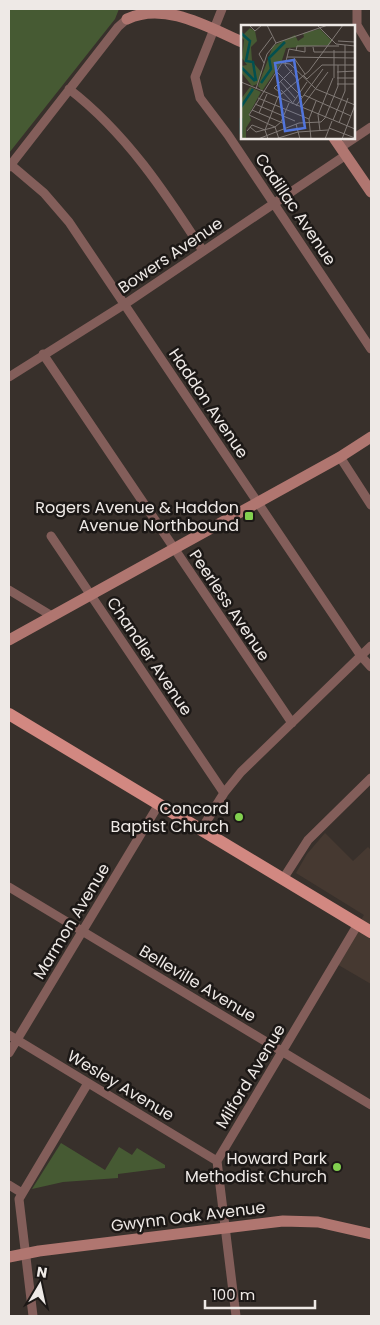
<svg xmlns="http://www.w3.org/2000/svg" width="380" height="1325" viewBox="0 0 380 1325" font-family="Poppins,sans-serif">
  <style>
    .built { fill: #463931 }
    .green { fill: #465a33 }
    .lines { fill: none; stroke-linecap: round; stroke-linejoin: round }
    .street { stroke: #835e5a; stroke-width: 9 }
    .secondary { stroke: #b07670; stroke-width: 11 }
    .primary { stroke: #d28881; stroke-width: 12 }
    .poi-dot { fill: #82d04f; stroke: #1c1816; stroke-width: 2 }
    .labels { text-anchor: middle; stroke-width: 5; stroke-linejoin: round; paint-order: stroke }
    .street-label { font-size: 16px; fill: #eee9e6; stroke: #1c1816 }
    .poi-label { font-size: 16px; fill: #eee9e6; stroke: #1c1816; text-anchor: end }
    .inset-river { fill: none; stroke: #035050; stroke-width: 2.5 }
    .inset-road { fill: none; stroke: #817a76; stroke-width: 1 }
    .view { fill: #5175dc; fill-opacity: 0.15; stroke: #5175dc; stroke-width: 2.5 }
    .inset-edge { fill: none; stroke: #eee9e6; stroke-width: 2.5 }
  </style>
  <rect width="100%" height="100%" fill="#38302b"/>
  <path class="built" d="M325 833 353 861 368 847 371 850V984L335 963 364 915 296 873 307 854Z"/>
  <path class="green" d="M9 9H119L115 19 9 153Z
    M61 1143 105 1170 119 1147 132 1155 137 1148 165 1165V1168L118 1174V1178L63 1182 32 1189Z"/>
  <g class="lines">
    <path class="street" d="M222 9 195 77 200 98 228 135 371 349
      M357 9V25L371 48
      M69 89C126 133 165 192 203 251
      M341 147 371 127
      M11 165 44 193 69 222 361 656 371 667
      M9 167 118 27 127 19
      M43 354 292 723
      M9 377 125 304 346 155
      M340 457 371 505
      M51 536 224 793
      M9 590 52 616
      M201 830 224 793 241 772 371 646
      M283 879 308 840 371 778
      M9 887 371 1105
      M9 1035 217 1161
      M9 1053 159 804
      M9 1185 22 1193
      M33 1316 19 1199 88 1083
      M236 1316 217 1161 358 924"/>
    <path class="secondary" d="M127 19C164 1 208 27 242 42
      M334 138 371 192
      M9 640 340 457 371 437
      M9 1257 39 1251 283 1221 318 1222 371 1234"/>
    <path class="primary" d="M9 714 371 932"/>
  </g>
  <g class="poi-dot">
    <rect x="244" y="511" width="10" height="10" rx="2.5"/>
    <circle cx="239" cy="817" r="5"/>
    <circle cx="337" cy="1167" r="5"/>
  </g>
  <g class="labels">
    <g class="street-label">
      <text transform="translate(296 209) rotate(56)" y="6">Cadillac Avenue</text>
      <text transform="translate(170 255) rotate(-34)" y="6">Bowers Avenue</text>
      <text transform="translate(209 403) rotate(56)" y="6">Haddon Avenue</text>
      <text transform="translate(230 605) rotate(56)" y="6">Peerless Avenue</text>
      <text transform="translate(150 656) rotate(56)" y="6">Chandler Avenue</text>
      <text transform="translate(71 921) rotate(-59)" y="6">Marmon Avenue</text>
      <text transform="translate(198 983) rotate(31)" y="6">Belleville Avenue</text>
      <text transform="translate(250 1076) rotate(-59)" y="6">Milford Avenue</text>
      <text transform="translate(121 1085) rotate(31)" y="6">Wesley Avenue</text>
      <text transform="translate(188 1216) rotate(-7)" y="6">Gwynn Oak Avenue</text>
    </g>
    <g class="poi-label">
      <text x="239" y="513">Rogers Avenue &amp; Haddon<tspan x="239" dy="18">Avenue Northbound</tspan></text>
      <text x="229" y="814">Concord<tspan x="229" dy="18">Baptist Church</tspan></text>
      <text x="327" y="1164">Howard Park<tspan x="327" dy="18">Methodist Church</tspan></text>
    </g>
  </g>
  <g transform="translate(241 25)">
    <rect width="114" height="114" fill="#38302b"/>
    <path d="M9 3 14 6 16 16 10 22 11 36 21 48 16 59 11 61 0 47V41L6 40 1 33 3 15 0 12ZM79 4 91 16 88 20 45 23 40 38 21 66 17 61 32 21 54 10 57 16 63 12 62 8ZM9 62 20 67 8 89 10 95 5 103V114H0V74Z" fill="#465a33"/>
    <path class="inset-river" d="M0 8 9 16 5 36 12 37 15 56M0 42 14 56M20 58 30 44 28 33 44 17M0 82 12 64M0 93V109"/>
    <path class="inset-road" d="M8 0 14 6 21 0M26 0 35 18M76 0 95 19 114 21M97 16 114 17M72 22 73 27H114M93 25V53M55 26 56 21H98M46 32 114 33M53 33 64 49M23 38 18 29 31 12M35 46 61 72M96 47 114 46M63 51 66 54 81 40H114M96 53H114M39 56 54 73M58 56 44 40 48 24 64 27V22M0 57 114 104M96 59H114M15 64 26 29 35 18 87 0M40 65 51 77M41 69 33 63 51 45M63 70 110 91M17 73 68 94M14 79 54 96M51 79 66 57M55 81 82 44M60 83 87 47M11 85 44 99M18 88 26 69M84 93 97 61V40M92 95 104 66V20M98 98 107 73M55 99 59 114M9 102 15 107 34 102 40 97 48 78M88 103 114 113M6 106 11 100 24 105M79 106 77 90 92 53M17 114 58 98 80 97 84 93M27 114 24 105 37 72 68 46 102 0M34 114 57 107 87 105M38 114 34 102 8 90 41 38 49 39 75 64 114 80M70 114 68 94 75 76M84 114 91 96M101 114 114 80"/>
    <path class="view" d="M53 35 64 103 44 106 34 38Z"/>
    <rect width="114" height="114" class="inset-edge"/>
  </g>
  <rect width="380" height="1325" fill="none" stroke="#eee9e6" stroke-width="20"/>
  <g transform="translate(40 1285) rotate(9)" stroke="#1c1816" stroke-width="4" paint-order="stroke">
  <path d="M0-4L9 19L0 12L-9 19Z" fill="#eee9e6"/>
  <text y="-8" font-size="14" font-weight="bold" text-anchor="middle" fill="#eee9e6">N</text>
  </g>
  <path d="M205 1300v8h110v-8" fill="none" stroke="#eee9e6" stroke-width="2.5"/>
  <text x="212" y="1300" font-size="15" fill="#eee9e6" stroke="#1c1816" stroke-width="4" paint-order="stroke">100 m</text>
</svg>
